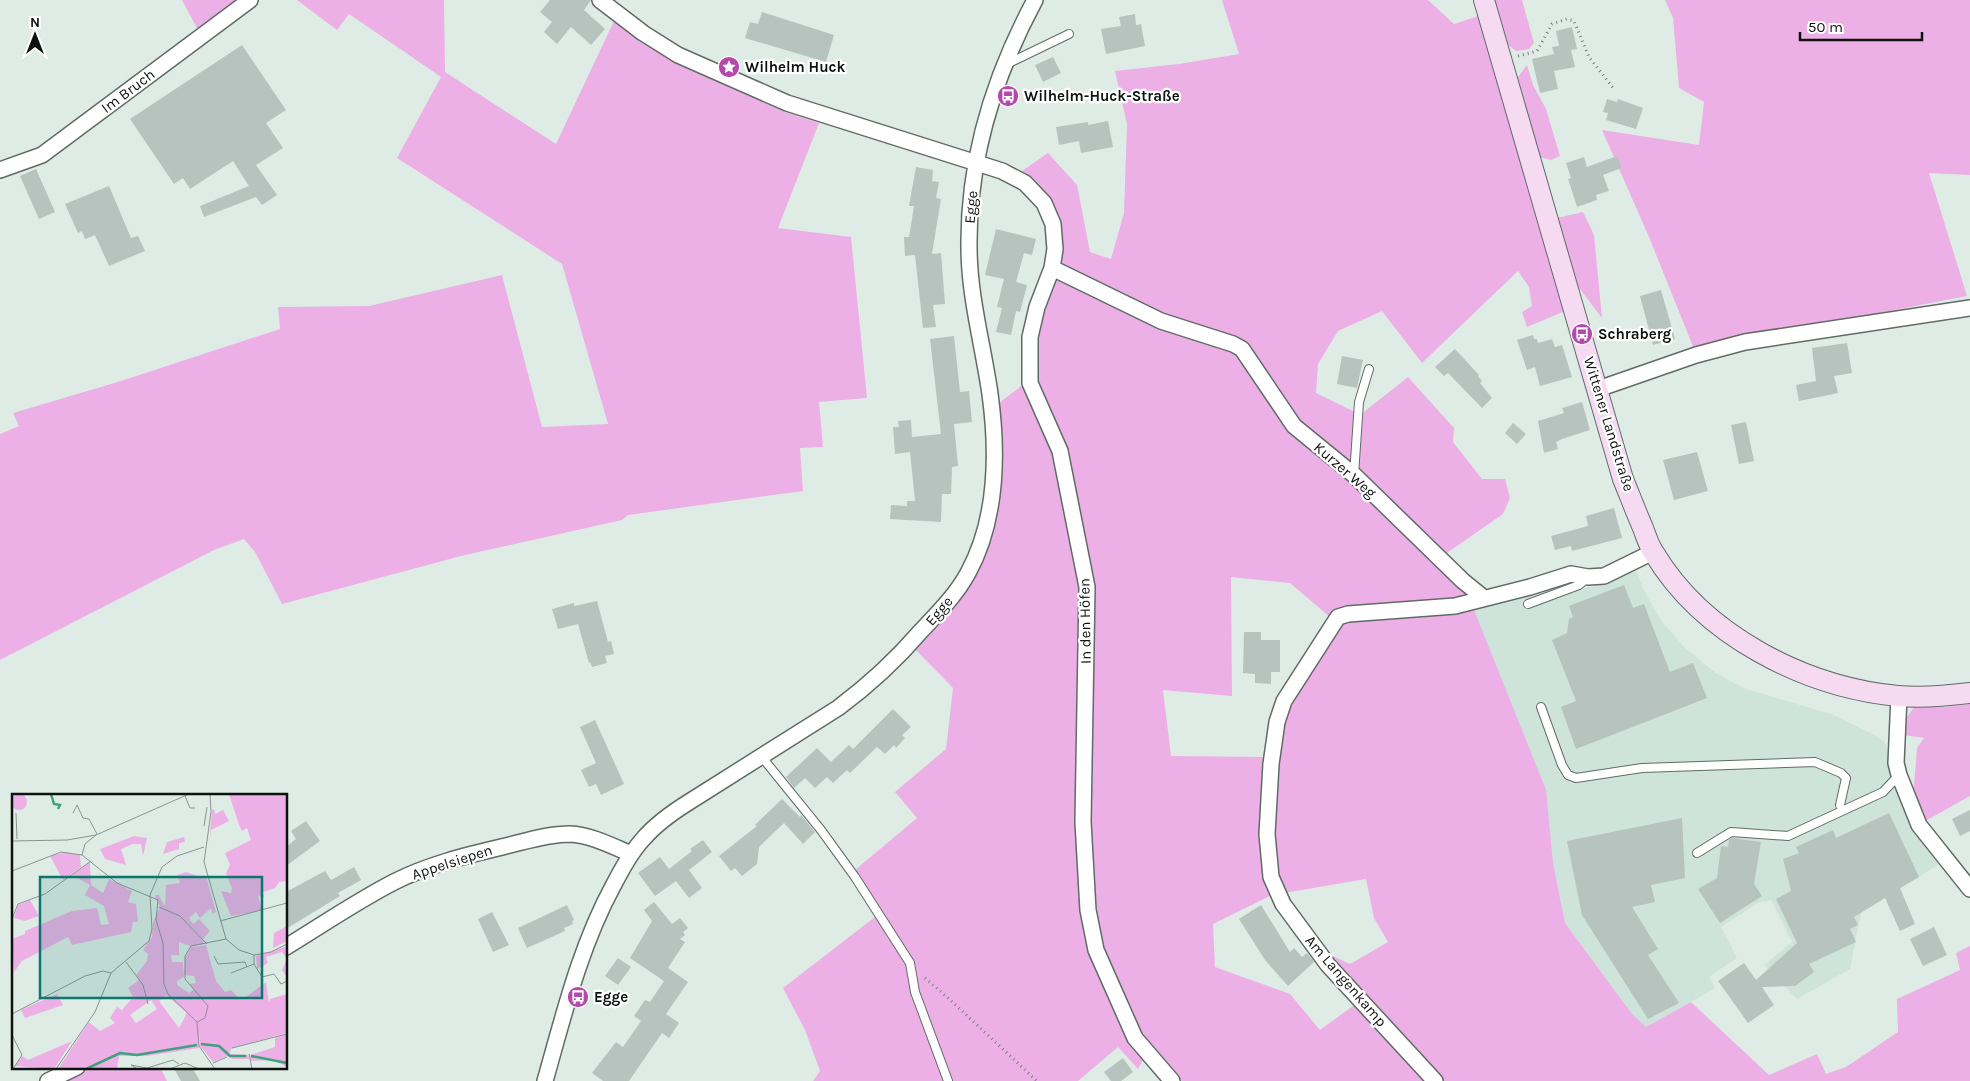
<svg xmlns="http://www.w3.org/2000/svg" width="1970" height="1081" viewBox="0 0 1970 1081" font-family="Karla,sans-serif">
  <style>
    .built { fill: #cee3da }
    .green { fill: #edb0e6 }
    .building { fill: #b7c3be }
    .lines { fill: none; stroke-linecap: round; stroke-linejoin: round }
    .lane-casing { stroke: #606b66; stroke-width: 10 }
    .street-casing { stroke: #606b66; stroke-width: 18 }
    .secondary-casing { stroke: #606b66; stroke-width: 22 }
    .path { stroke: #757e7a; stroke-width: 3; stroke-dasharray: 1 4; stroke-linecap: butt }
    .lane { stroke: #fff; stroke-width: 8 }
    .street { stroke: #fff; stroke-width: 15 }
    .secondary { stroke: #f5daf2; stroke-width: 20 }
    .labels { text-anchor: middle; stroke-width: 4.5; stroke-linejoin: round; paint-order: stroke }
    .poi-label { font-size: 15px; font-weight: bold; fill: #0d110f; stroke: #fff; text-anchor: start }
    .street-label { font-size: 15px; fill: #0d110f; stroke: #fff }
    .inset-river { fill: none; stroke: #41a17f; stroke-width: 2.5 }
    .inset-road { fill: none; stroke: #8b9490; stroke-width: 1 }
    .view { fill: #0f766e; fill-opacity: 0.15; stroke: #0f766e; stroke-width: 2.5 }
    .inset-edge { fill: none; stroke: #0d110f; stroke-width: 2.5 }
  </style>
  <rect width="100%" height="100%" fill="#dfece6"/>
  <path class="built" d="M1632 572H1637L1643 589 1662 622 1686 649 1717 674 1746 689 1831 714 1875 735 1884 741 1915 828 1944 861 1861 913 1850 969 1797 999 1764 965 1792 942 1771 900 1758 903 1721 927 1737 958 1709 977 1715 988 1646 1028 1632 1014 1565 923 1553 863 1506 692 1472 605 1571 582 1582 587H1592Z"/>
  <path class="green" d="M182 0H241L199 32Z
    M297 0H444L445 72 556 144 614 21 640 42 676 63 785 112 819 123 778 228 851 237 867 398 819 402 823 447 800 448 803 491 628 515 622 520 465 555 282 604 255 552 244 539 214 550 0 660V434L19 426 13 413 121 381 280 329 278 307 369 306 502 275 542 427 608 424 562 264 397 158 441 77 349 14 337 30Z
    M1222 0H1428L1454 24 1478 16 1565 311 1527 327 1522 312 1532 306 1529 287 1518 271 1422 363 1382 311 1338 331 1318 364 1316 393 1355 412 1352 468 1298 424 1252 356C1245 348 1238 340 1228 338L1231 348 1240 353 1247 361 1291 431 1352 480 1460 586 1474 597 1454 600 1348 608 1331 618 1290 583 1231 577 1232 696 1163 690 1171 756 1267 757C1265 802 1257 852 1274 894L1213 924 1215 967 1290 994 1320 1030 1368 995 1324 952 1350 964 1388 942 1374 918 1366 879 1284 893 1275 876 1271 834 1277 759 1282 724 1289 702 1336 625 1348 619 1417 613 1472 605 1546 790 1553 863 1565 923 1632 1014 1646 1027 1691 1002 1769 1075 1817 1054 1826 1074 1846 1067 1898 1032 1897 999 1960 970 1956 953 1970 946V1081H1182L1154 1050 1143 1060 1138 1069 1118 1047 1078 1081H813L820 1071 805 1030 783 988 875 917 849 875 917 818 895 792 946 749 953 688 916 650C931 634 955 609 965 591 1001 527 1005 474 999 403L1025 383H1036V337L1060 265 1059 224 1053 202 1033 178 1022 171 1048 153 1077 185 1090 252 1111 259 1124 213 1127 124 1115 71 1179 64 1239 54Z
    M1495 0H1522L1534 43 1529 49 1516 51 1507 44Z
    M1665 0H1970V175L1929 173 1967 296 1694 349 1649 237 1602 130 1699 145 1704 102 1679 88 1673 18Z
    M1527 65 1533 85 1546 109 1560 156 1551 160 1539 157 1515 81Z
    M1583 212 1594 235 1602 318 1573 280 1557 218Z
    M1408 377 1454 428 1453 442 1482 479H1505L1510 498 1503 514 1444 555 1359 473 1360 415Z
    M1970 704V796L1922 823 1913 798 1917 748 1924 738 1904 735 1905 720 1914 707H1945Z
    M88 1067H160L167 1081H59Z"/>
  <path class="building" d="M550 0H591L584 10 605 29 591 45 571 27 557 44 544 32 552 22 540 12Z
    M762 12 834 35 826 62 745 38 750 22 758 24Z
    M1135 14 1136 25 1141 24 1145 46 1106 54 1101 29 1121 26 1119 17Z
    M1572 27 1577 49 1571 50 1575 67 1554 71 1558 89 1540 93 1532 59 1554 54 1552 47 1559 46 1556 31Z
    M242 45 286 110 266 123 283 148 256 165 277 195 262 205 256 197 204 217 200 206 249 186 233 161 190 189 183 178 174 184 130 119Z
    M1053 57 1061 73 1043 82 1035 65Z
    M1607 99 1617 102 1618 99 1643 108 1636 129 1606 120 1608 113 1603 112Z
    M1108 121 1113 147 1081 153 1079 141 1059 145 1056 127 1088 122V125Z
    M1617 156 1622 168 1603 175 1609 191 1596 195 1597 200 1577 207 1568 179 1571 178 1566 163 1584 157 1587 167Z
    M916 167 933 170 932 181 939 182 936 198 941 199 932 254 941 253 945 304 933 305 936 327 923 328 915 255 905 256 904 237H909L914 206H909Z
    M36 169 55 212 39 219 20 176Z
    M109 186 131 238 138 236 145 251 109 266 95 235 85 239 82 231 78 233 65 204Z
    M996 229 1036 239 1032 255 1024 253 1016 282 1027 285 1020 312 1016 311 1011 335 996 332 1002 308 997 307 1004 279 985 275Z
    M1661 290 1675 339 1653 345 1640 296Z
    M1533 335 1534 339H1537L1538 343 1552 339 1555 347 1562 345 1572 377 1540 386 1535 367 1527 370 1517 340Z
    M954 336 960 392 969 391 972 422 954 424 958 466 952 467 951 494H942L941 522 890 519 891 505 907 506V501H915L910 452 895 454 893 427H899L898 421 911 420 912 437 941 434 930 339Z
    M1847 343 1852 373 1834 376 1838 393 1799 401 1796 385 1816 381 1812 348Z
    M1455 349 1479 375 1478 376 1482 381 1480 383 1492 398 1482 408 1448 373 1444 376 1435 367Z
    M1342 356 1363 360 1357 388 1337 384Z
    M1582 402 1590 430 1562 439 1556 442 1558 449 1544 453 1538 421 1564 413 1562 408Z
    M1746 422 1754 461 1739 464 1731 425Z
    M1513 423 1526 434 1517 444 1505 433Z
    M1697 452 1708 491 1674 500 1663 460Z
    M1614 508 1622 538 1572 551 1571 546 1555 550 1551 536 1588 526 1586 516Z
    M1624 585 1633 608 1644 604 1670 672 1693 663 1707 698 1576 749 1561 707 1576 701 1552 640 1567 633 1569 619 1573 617 1569 606Z
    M597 601 608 642 611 641 614 654 605 656 607 663 592 667 590 662 589 663 578 624 558 629 552 609 574 603V606Z
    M1244 632H1261V640H1280V672H1271V684L1255 683V674L1243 673Z
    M893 709 911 727 902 735 905 738 896 748 894 745 885 754 877 747 850 773 847 770 833 783 827 777 815 788 805 778 794 788 786 777 817 748 831 762 849 745 853 749Z
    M595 720 624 784 601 795 596 784 589 787 581 770 596 763 580 727Z
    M782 799 800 817 801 815 815 832 803 844 784 823 759 847 757 864 742 876 735 868 731 871 719 856 757 826 755 825Z
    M1970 810V831L1960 836 1952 819Z
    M1889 813 1919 877 1900 888 1915 924 1900 931 1885 898 1854 917 1858 925 1850 929 1856 942 1809 964 1814 972 1795 986 1762 987 1774 1005 1748 1023 1718 981 1744 963 1756 980 1797 943 1776 899 1791 891 1783 859 1799 853 1796 847 1833 830 1836 838Z
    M1682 818 1685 878 1651 885 1655 902 1632 907 1658 949 1648 955 1679 1003 1648 1019 1582 915 1567 841Z
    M306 821 320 841 286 866V847L296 839 291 831Z
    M1732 838 1761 842 1754 884 1762 896 1720 923 1698 889 1717 878 1721 846 1728 847 1729 840Z
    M703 840 712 852 689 870 702 888 689 898 676 881 655 896 638 873 660 857 669 869 692 851 690 849Z
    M354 867 361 880 338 893 340 896 286 929V892L325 871 331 880Z
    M654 902 672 924 680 918 688 928 683 932 685 935 680 939 685 942 668 968 688 982 666 1014 679 1023 669 1038 662 1033 629 1081H603L592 1073 616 1042 623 1047 641 1021 634 1016 645 1000 650 1002 664 981 630 958 652 921 644 910Z
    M567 905 574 920 572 921 573 924 564 928 565 931 527 948 518 928Z
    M1261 905 1290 952 1294 948 1302 957 1307 953 1314 962 1288 986 1265 960 1239 919Z
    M492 912 509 945 493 952 478 919Z
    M1934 927 1947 955 1923 966 1910 939Z
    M618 958 631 967 618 985 605 976Z
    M1123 1058 1133 1072 1121 1081H1111L1104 1072Z
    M173 1067H192L200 1081H181Z"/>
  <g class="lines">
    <g class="lane-casing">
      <path id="lane" d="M1007 64 1069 34
        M1354 475 1359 402 1369 369
        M1528 604 1579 585 1587 578
        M1541 707 1562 765 1568 775 1576 778 1642 768 1815 762 1841 773 1846 778 1840 805
        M761 756 821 830 855 877 910 963 915 992 948 1081
        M1697 853 1731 832 1788 836 1883 792 1899 775"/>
    </g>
    <g class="street-casing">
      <path id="street" d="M600 0 643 33 678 55 787 103 1002 171 1025 183 1044 203 1053 224 1055 249 1052 268 1037 307 1030 337V383L1060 451 1087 587 1083 822 1088 910 1096 950 1135 1038 1172 1081
        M0 170 42 155 250 0
        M1052 268 1161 321 1233 344 1242 349 1294 426 1354 475 1463 581 1484 598
        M1598 389 1696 355 1745 342 1970 308
        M1899 696 1896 763 1899 775 1919 825 1970 889
        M286 947C322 925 357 901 394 882 429 864 468 855 506 846 527 841 548 834 570 834 591 835 612 846 631 854
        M48 1081 77 1067
        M545 1081C564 1014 580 947 613 886 622 869 631 852 644 838 657 823 673 812 689 802L838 708C869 685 896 660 921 631 938 613 956 595 968 573 997 520 998 453 990 394 983 345 969 296 969 247 968 160 994 76 1035 0
        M1435 1081 1328 965 1283 904 1271 877 1267 834 1271 764 1277 722 1284 701 1338 617 1348 614 1455 606 1530 587 1571 574 1588 577 1604 576 1653 552"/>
    </g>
    <g class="secondary-casing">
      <path id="secondary" d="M1484 0 1623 479C1630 496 1636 512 1643 528 1646 536 1649 546 1654 553 1703 635 1804 687 1898 696 1922 698 1946 696 1970 693"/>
    </g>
    <path class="path" d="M1518 56 1537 51 1552 24 1567 19 1574 21 1589 57 1614 89
      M925 978 947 997 1037 1081"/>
    <use href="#lane" class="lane"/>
    <use href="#street" class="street"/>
    <use href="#secondary" class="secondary"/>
  </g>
  <defs>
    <g id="sight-disc" transform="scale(1.125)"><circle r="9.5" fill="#b249ab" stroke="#fff"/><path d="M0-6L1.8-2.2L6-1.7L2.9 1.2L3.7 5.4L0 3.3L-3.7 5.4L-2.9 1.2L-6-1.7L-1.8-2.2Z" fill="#fff"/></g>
    <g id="bus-disc" transform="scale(1.125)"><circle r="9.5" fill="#b249ab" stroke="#fff"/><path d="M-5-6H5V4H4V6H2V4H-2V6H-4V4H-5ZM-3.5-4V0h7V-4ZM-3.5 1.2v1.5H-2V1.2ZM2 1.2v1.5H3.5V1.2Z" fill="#fff"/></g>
  </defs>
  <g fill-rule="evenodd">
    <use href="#sight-disc" x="729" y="67"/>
    <use href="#bus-disc" x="1008" y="96"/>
    <use href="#bus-disc" x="1582" y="334"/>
    <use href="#bus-disc" x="578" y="997"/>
  </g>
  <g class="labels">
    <g class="poi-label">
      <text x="745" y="72">Wilhelm Huck</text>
      <text x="1024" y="101">Wilhelm-Huck-Straße</text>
      <text x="1598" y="339">Schraberg</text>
      <text x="594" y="1002">Egge</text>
    </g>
    <g class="street-label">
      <text transform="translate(128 91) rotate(-37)" y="5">Im Bruch</text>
      <text transform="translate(971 207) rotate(-85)" y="5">Egge</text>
      <text transform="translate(1609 424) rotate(73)" y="5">Wittener Landstraße</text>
      <text transform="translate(1345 470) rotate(41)" y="5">Kurzer Weg</text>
      <text transform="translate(939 611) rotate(-49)" y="5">Egge</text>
      <text transform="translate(1085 621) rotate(-91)" y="5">In den Höfen</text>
      <text transform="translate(452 862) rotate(-18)" y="5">Appelsiepen</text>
      <text transform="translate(1346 981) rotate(49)" y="5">Am Langenkamp</text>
    </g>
  </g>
  <g transform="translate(12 794)">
    <rect width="275" height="275" fill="#dfece6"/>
    <path d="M-1 8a8 8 0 1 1 16 0a8 8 0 1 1-16 0ZM217 0H275V91L274 87 267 88 263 94 251 98 252 103 246 102 250 116 219 122 209 97 219 99 220 95 214 79 218 71 213 59 239 46 235 34 230 37 227 31ZM202 15 203 20 211 16 217 27 199 36 197 52 200 16ZM122 42 135 44 131 62 129 50H121L109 55 114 71 93 65 88 55ZM172 43 173 48 167 49V55L151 60 155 48ZM53 58 68 61 69 73 51 86 38 62ZM78 68 79 91 91 99 97 85 120 97 116 108 124 110 126 128H121L119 138 60 151 56 143 10 167 2 178 0 145 13 140V137L60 117 85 114 89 131 97 130 92 112 73 101 78 91 60 81ZM174 78 195 85 204 118 200 120 199 114 188 124 184 118 177 124 181 130 187 125 198 137 191 145 169 123 194 150 178 152 167 148V161H159L160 168H171L172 183 165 187V191L177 199 182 195 177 190 184 189 182 182 172 181 173 164 179 153 194 151 204 187 213 198 219 196 227 204 234 203 254 188 257 209 258 205 275 200V239L220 254 217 260 236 261 237 265H221L215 262 201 268 188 252 187 240V254L135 262H107L105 275H46L77 228 88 237 103 229 98 224 105 213 110 216 121 203 116 194 127 186 124 181 135 167 136 160 131 156 140 143 141 128 148 113 143 102 146 100 153 112 154 91 168 89 165 81ZM154 201 175 219 167 234 147 207ZM139 206 145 215 124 229 118 221ZM18 106 27 122 13 127 2 124 6 111ZM275 132V147L261 154 262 139ZM275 152V183L270 176 275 165 270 158 254 163 256 169 245 175 244 162ZM45 200 51 211 13 224 9 216ZM275 240V273L261 266 239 267 238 261 263 253V244ZM60 247 42 275 3 272 10 262 16 266Z" fill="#edb0e6" fill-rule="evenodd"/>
    <path class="inset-river" d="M39 0 42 10 48 11 46 15M189 250 207 252 218 262H234M239 262 275 269M74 275 108 259 125 261 185 251"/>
    <path class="inset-road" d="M198 0 199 18 192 68 214 145 227 156 242 161 259 158 275 150M173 2 178 14H183M4 19 5 45M61 19 65 11 71 24 77 25 85 40M192 32 195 13M84 41 73 50 70 61 105 89 146 106 144 126 151 149 152 190 156 200 185 228 187 252 203 275M0 47 55 46 84 41 177 0M0 77 49 58 70 61M147 113 168 122 195 150M0 125 6 110 33 100 79 67M208 127 275 109M242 161V170L250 183 262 180 269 190 275 187M202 162 206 170 233 168 235 173M114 168 131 191 136 210M219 179 242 170M0 220 73 182 91 177 99 179M185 228 193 224 196 212 173 185V162L179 152 214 145M0 241 10 261 1 275M220 254 275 240M237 260 240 275M201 269 215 263M124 274 119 271 135 274 161 266 167 270M44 275 83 218 99 179 137 147 140 135 138 101 150 73 165 62 192 53M158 275 173 269 187 275"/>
    <path class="view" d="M28 83H250V204H28Z"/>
    <rect width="275" height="275" class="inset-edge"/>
  </g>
  <g transform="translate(35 35)" stroke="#ffffff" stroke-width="4" paint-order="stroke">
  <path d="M0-4L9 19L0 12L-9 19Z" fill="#0d110f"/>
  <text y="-8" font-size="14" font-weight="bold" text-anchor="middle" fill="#0d110f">N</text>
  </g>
  <path d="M1800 32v8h122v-8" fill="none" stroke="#0d110f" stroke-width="2.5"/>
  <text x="1808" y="32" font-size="15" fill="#0d110f" stroke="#ffffff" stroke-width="4" paint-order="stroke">50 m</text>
</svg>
